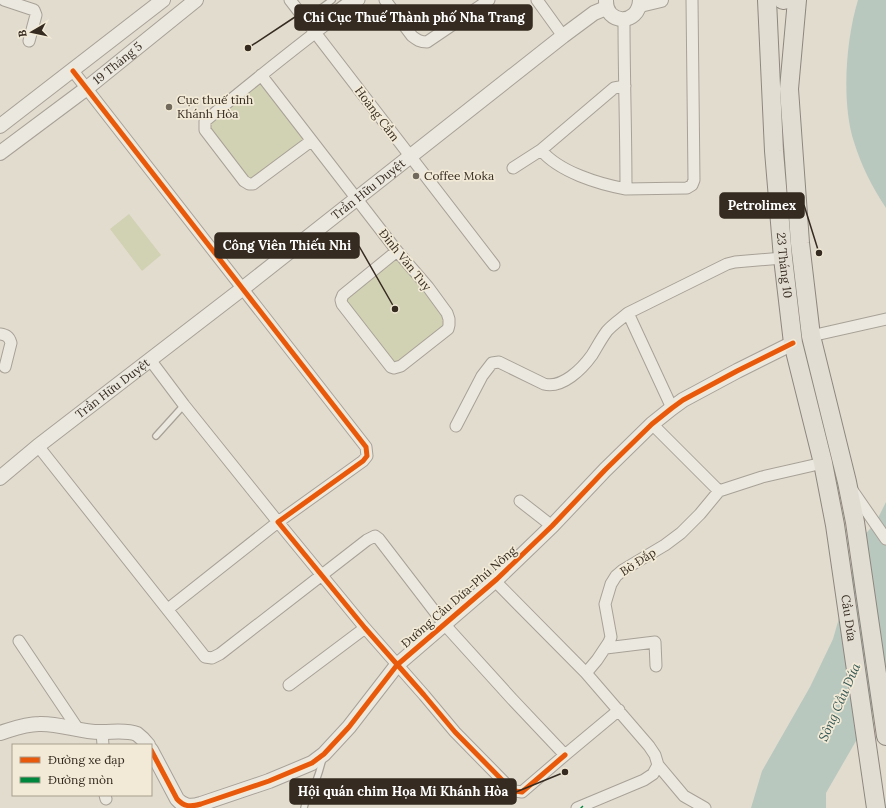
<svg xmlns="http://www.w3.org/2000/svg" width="886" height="808" viewBox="0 0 886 808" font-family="Lora,serif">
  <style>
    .green { fill: #d1d1b3 }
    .water { fill: #b9c8bf }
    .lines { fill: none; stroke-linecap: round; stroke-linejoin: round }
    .service-casing { stroke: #a8a197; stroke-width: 8 }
    .minor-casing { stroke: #a8a197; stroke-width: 13 }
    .tertiary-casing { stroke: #a8a197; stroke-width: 16 }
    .primary-casing { stroke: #8d877f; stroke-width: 20 }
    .service { stroke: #ebe8e0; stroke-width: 5.5 }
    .minor { stroke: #ebe8e0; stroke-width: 11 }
    .tertiary { stroke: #ebe8e0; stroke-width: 14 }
    .primary { stroke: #e2ddd2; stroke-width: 18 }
    .quiet { stroke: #00873e; stroke-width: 4; stroke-dasharray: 8 4; stroke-linecap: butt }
    .cycleway-casing { stroke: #f2ead6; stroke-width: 8 }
    .cycleway { stroke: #e8590c; stroke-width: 5 }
    .poi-dot { fill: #72695d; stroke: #f2ead6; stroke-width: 1.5 }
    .labels { text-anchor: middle; stroke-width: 3.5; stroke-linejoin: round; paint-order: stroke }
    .street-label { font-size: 12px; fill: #362b20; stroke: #f2ead6 }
    .poi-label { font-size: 12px; fill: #362b20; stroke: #f2ead6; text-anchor: start }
    .water-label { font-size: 13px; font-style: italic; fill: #315452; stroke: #f2ead6 }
    .leader { fill: none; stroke: #362b20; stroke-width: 1.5 }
    .callout-dot { fill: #362b20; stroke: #f2ead6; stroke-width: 1.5 }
    .callout { fill: #362b20; stroke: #362b20; stroke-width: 1.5 }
    .callout-label { font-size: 13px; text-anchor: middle; font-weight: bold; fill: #fff }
  </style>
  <rect width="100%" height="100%" fill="#e2dccf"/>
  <path class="green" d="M262 82 306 139 251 180 248 178 208 128 209 124Z
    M129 214 161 255 142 271 110 229Z
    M394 260 402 263 444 316V325L397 364 392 361 345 303V297Z"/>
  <path class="water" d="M858 0H886V208C872 187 861 165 854 142 841 102 846 39 858 0Z
    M886 502V689L826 793V808H751L762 771 810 687 833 639 862 538 876 522Z"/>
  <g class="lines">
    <g class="service-casing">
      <path id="service" d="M305 20 332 0
        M311 27 347 0
        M156 436 184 405
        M304 808C306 798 312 790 316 781 319 773 321 766 323 758"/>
    </g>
    <g class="minor-casing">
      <path id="minor" d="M4 0 34 10 36 15 29 41
        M290 0 494 265
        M385 0 412 36C417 40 420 42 427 42L489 0
        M537 0 563 36
        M624 20C624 76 626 132 626 189 599 184 559 172 541 150L614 88 625 86
        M73 71 366 447 367 456 363 461 278 522 365 628 424 695 455 732 511 789 515 791 522 792 565 755
        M261 75 397 251 428 287 447 313 449 319V325L448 329 401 366 394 368 391 367 342 304 341 300 343 295 397 251
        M311 141 253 184H249L244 181 205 130V121C256 79 306 38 359 0
        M513 168 541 150
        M626 189 687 188 692 185 694 180 692 0
        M0 334C6 335 9 336 11 343L5 367
        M811 336 886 319
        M151 361 184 405 278 522 168 609
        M672 408 628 313 727 264 735 262 783 258
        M652 424 719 491
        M456 426 482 376 492 363 499 362 544 384C562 389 582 369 592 355 597 347 601 339 607 331 613 324 621 319 628 313
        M38 446 205 657 212 658 220 654 367 540 375 536 379 539 445 625 512 699 565 755 619 710
        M852 490 886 539
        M520 501 552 526
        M495 581 586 673 597 660 609 642 611 637 605 604 611 584 616 576 623 570 665 545 681 533 700 514 719 491 762 477 823 463
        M19 641 78 729
        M606 648 655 642 656 666
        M289 685 365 628
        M102 732 103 745
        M658 765 684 796 705 808
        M105 795 106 799
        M577 808 644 780 653 774 658 765 655 755 649 746 586 673"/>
    </g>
    <g class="tertiary-casing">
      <g id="tertiary">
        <path d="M606 0C605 25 639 26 640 0"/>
        <path d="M640 5 661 0"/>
        <path d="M0 126 163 0"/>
        <path id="s1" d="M0 153 87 88 196 0"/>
        <path id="s2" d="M0 478 38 446 242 289 563 36 594 13 606 8"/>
        <path d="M0 733C13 729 25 724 39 724 61 723 81 733 103 732 114 732 127 730 137 734 141 737 145 741 148 745"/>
        <path d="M151 750 177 799C184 807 191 807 201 804L269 781 312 763 324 754 349 727 397 665 497 579 552 526 605 470 652 424 672 408 683 400 737 371 793 343"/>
      </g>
    </g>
    <g class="primary-casing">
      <g id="primary">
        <path id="s3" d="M767 0 774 151 783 258 793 343 823 463 835 525 876 808"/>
        <path d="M783 0H784"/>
        <path d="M797 0 789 89 800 243 811 336 847 482 855 522 886 736"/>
      </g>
    </g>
    <use href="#service" class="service"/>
    <use href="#minor" class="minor"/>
    <use href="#tertiary" class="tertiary"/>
    <use href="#primary" class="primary"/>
    <path class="quiet" d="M581 807 582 808"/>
    <g class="cycleway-casing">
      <path id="cycleway" d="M73 71 366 447 367 456 363 461 278 522 365 628 424 695 455 732 511 789 515 791 522 792 565 755
        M151 750 177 799C184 807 191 807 201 804L269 781 312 763 324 754 349 727 397 665 497 579 552 526 605 470 652 424 672 408 683 400 737 371 793 343"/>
    </g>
    <use href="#cycleway" class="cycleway"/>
  </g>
  <g class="poi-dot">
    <circle cx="169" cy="107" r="4"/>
    <circle cx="416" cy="176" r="4"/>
  </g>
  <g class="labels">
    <g class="street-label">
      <text dy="4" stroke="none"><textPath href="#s1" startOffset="148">19 Tháng 5</textPath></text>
      <text transform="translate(377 114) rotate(53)" y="4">Hoàng Cầm</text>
      <text dy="4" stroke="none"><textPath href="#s2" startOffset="468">Trần Hữu Duyệt</textPath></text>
      <text transform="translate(405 260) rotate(51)" y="4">Đinh Văn Tuy</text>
      <text dy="4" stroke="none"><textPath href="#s3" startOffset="266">23 Tháng 10</textPath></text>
      <text dy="4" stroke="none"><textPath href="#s2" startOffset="144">Trần Hữu Duyệt</textPath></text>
      <text transform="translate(638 562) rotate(-33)" y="4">Bờ Đắp</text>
      <text transform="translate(459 597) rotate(-41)" y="4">Đường Cầu Dứa-Phú Nông</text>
      <text dy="4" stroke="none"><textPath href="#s3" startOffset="625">Cầu Dứa</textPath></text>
    </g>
    <g class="poi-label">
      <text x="177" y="104">Cục thuế tỉnh<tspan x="177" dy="14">Khánh Hòa</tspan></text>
      <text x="424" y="180">Coffee Moka</text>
    </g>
    <g class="water-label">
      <text transform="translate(839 702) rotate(-66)" y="5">Sông Cầu Dứa</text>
    </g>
  </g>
  <path class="leader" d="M248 48L295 17M819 253L804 205M395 309L359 246M565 772L516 792"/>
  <g class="callout-dot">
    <circle cx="248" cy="48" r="4"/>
    <circle cx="819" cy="253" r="4"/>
    <circle cx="395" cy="309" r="4"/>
    <circle cx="565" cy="772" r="4"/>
  </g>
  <g class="callout">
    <rect x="295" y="5" width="237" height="25" rx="4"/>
    <rect x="720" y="193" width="84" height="25" rx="4"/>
    <rect x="215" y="233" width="144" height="25" rx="4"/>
    <rect x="290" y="779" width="226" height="25" rx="4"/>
  </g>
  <g class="callout-label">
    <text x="414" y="22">Chi Cục Thuế Thành phố Nha Trang</text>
    <text x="762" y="210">Petrolimex</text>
    <text x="287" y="250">Công Viên Thiếu Nhi</text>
    <text x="403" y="796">Hội quán chim Họa Mi Khánh Hòa</text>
  </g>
  <rect x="12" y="744" width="140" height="52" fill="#f2ead6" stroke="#a79e8d"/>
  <rect x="20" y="757" width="20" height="6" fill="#e8590c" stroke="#a79e8d"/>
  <text x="48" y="764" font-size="12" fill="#362b20">Đường xe đạp</text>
  <rect x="20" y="777" width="20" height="6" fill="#00873e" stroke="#a79e8d"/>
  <text x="48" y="784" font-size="12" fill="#362b20">Đường mòn</text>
  <g transform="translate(32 32) rotate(261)" stroke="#f2ead6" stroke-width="3" paint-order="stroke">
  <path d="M0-3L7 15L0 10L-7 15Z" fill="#362b20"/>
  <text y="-6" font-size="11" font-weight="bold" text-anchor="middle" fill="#362b20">B</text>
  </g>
</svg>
